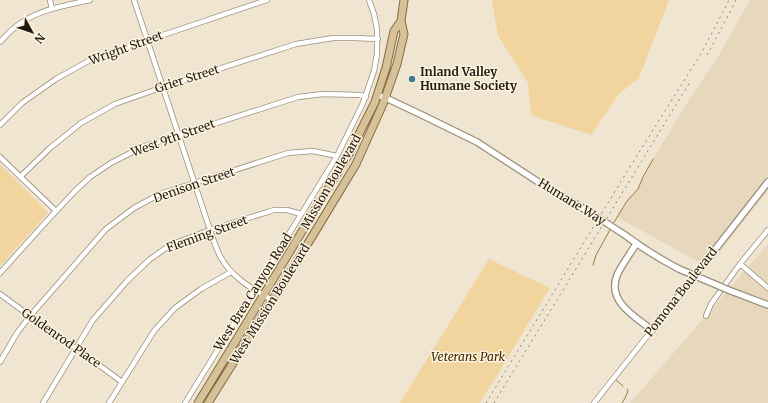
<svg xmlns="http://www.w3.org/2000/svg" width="768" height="403" viewBox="0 0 768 403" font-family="Merriweather,serif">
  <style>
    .built { fill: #e7d8bd }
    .green { fill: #f2d59e }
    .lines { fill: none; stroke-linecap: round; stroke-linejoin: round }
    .stream { stroke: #9c7c3e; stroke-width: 1 }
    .minor-casing { stroke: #988e7b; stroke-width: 6 }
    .tertiary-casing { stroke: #988e7b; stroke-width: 8 }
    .primary-casing { stroke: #846c40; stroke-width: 9 }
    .minor { stroke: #fff; stroke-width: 4.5 }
    .tertiary { stroke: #fff; stroke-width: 5.5 }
    .primary { stroke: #d6c19b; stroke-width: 7 }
    .rail { stroke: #8e8678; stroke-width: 1; stroke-dasharray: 2 4; stroke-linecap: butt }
    .tertiary-bridge-casing { stroke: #988e7b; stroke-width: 8; stroke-linecap: butt }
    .tertiary-bridge { stroke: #fff; stroke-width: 5.5 }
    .poi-dot { fill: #3d7b91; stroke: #fef3de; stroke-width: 1.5 }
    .labels { text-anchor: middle; stroke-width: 3; stroke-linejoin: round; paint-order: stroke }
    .street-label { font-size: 12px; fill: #1f1b13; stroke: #fef3de }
    .poi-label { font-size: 12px; font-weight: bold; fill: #1f1b13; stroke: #fef3de; text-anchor: start }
    .park-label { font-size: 12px; font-style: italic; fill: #3c2a03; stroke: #fef3de }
  </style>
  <rect width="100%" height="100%" fill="#f0e5d1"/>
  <path class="built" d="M750 0H768V190L708 267 617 217 627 201 638 189 643 177 653 159 690 98 716 60Z
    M768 244V403H630Z"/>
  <path class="green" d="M492 0H669L639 78 619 94 591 135 531 115 528 83 498 36Z
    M0 164 48 212 47 214 0 266Z
    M489 259 550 288 480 403H400Z"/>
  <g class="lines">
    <path class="stream" d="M613 224 627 201 638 189 643 177 653 159
      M593 265 596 255 611 228
      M616 380 623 386
      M622 403 625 398 628 391 627 389"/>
    <g class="minor-casing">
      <path id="minor" d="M50 0 52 9
        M134 0 210 230C213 239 216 248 220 256 231 277 252 289 272 300
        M0 42C4 38 8 33 13 29 34 10 63 6 90 0
        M0 125 22 103 56 79 92 59 267 0
        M0 157 56 211
        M20 177 50 148 81 123 115 104 163 87 296 44 333 38H355L378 39
        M740 264 768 288
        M0 273 45 223 75 191 90 177 111 163 142 147 298 97 323 94 360 95 366 97
        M0 294C40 324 82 352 122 382
        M706 316 711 304 740 264 768 230
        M0 362 17 333 30 316 106 229 134 208 160 194 288 153 313 151 337 156
        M43 403 93 320 127 281 149 260 170 245 210 230 274 210H287L301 214
        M109 403 154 331 175 308 201 289 231 272
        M185 403 337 156 363 103 374 71 377 54V29L374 14 369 0
        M594 403 652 330"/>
    </g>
    <g class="tertiary-casing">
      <path id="tertiary" d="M377 95 386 98 424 116 477 142 540 183 594 215
        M625 235C642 248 660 259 679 269
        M636 244C630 254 623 263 618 273 605 300 634 316 652 330L768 182
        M731 291 768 305"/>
    </g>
    <g class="primary-casing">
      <path id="primary" d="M198 403 349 154 375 102 386 68 394 31 401 21
        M208 403 307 245 356 164 383 104 397 64 404 34 401 21 404 0"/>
    </g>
    <use href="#minor" class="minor"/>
    <use href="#tertiary" class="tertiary"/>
    <use href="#primary" class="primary"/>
    <path class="rail" d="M707 55 728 16 736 0
      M486 403 633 162 702 52 729 0
      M494 403 690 82"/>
    <g class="tertiary-bridge-casing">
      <path id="tertiary-bridge" d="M594 215 625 235
        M679 269 731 291"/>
    </g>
    <use href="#tertiary-bridge" class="tertiary-bridge"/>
  </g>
  <circle class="poi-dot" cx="412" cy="79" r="4"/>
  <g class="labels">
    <g class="street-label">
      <text transform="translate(126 48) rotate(-20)" y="4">Wright Street</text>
      <text transform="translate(187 79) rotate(-18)" y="4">Grier Street</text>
      <text transform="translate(173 138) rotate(-20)" y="4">West 9th Street</text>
      <text transform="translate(331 182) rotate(-60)" y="4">Mission Boulevard</text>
      <text transform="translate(194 185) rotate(-19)" y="4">Denison Street</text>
      <text transform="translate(572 202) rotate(32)" y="4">Humane Way</text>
      <text transform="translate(207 234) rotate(-20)" y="4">Fleming Street</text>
      <text transform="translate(253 292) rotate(-58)" y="4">West Brea Canyon Road</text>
      <text transform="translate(681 292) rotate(-52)" y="4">Pomona Boulevard</text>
      <text transform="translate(270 304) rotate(-58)" y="4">West Mission Boulevard</text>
      <text transform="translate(61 338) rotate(35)" y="4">Goldenrod Place</text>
    </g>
    <g class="poi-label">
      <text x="420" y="76">Inland Valley<tspan x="420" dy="14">Humane Society</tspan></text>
    </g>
    <g class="park-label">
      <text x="468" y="361">Veterans Park</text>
    </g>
  </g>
  <g transform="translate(32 32) rotate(130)" stroke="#fef3de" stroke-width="3" paint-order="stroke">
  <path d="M0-3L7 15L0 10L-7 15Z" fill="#1f1b13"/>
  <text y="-6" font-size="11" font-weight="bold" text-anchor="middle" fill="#1f1b13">N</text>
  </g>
</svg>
